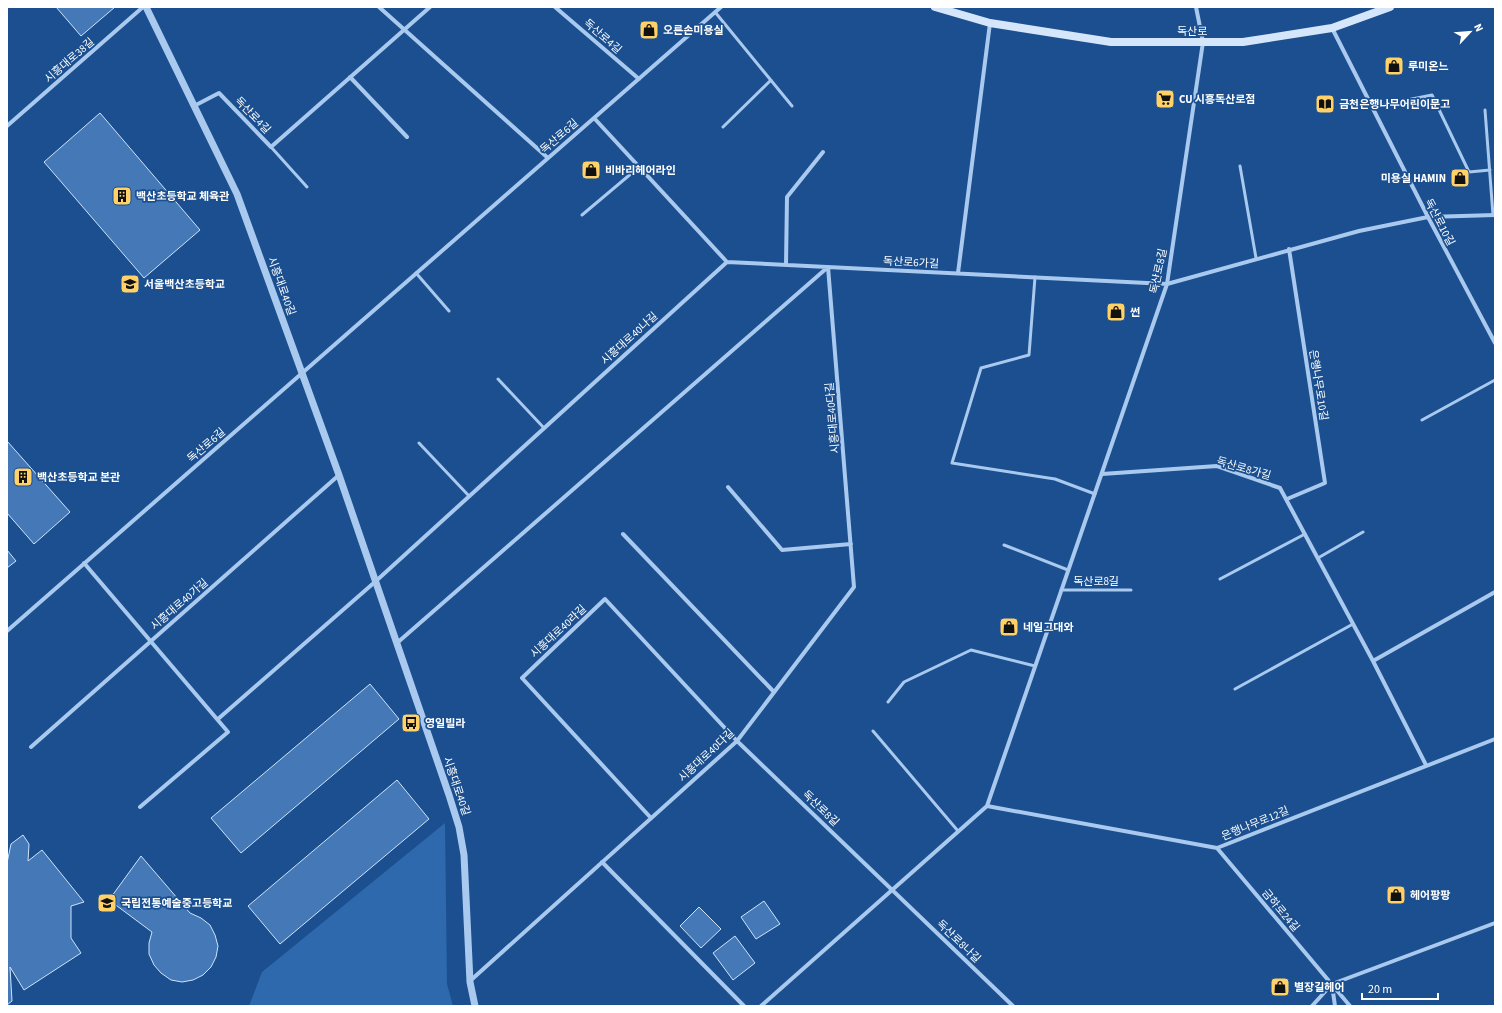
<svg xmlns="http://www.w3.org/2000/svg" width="1502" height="1013" viewBox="0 0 1502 1013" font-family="'Source Sans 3','Noto Sans KR',sans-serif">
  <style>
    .green { fill: #2e69ad }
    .building { fill: #4478b7; stroke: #cfe3fa }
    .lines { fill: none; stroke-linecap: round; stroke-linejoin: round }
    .service { stroke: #a9c9ee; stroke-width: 3 }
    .minor { stroke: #a9c9ee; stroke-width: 4 }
    .tertiary { stroke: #a9c9ee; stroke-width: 7 }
    .secondary { stroke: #d6e6fa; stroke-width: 8 }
    .labels { text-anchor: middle; stroke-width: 3.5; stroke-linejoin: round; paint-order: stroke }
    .poi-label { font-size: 11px; font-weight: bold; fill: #fff; stroke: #1b4f8f; text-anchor: start }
    .street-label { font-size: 11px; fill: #fff; stroke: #1b4f8f }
  </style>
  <rect width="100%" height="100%" fill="#1b4f8f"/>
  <path class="green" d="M445 823 447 984 453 1006H249L262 972Z"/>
  <path class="building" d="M56 7H115L81 36Z
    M100 113 200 230 144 278 44 162Z
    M7 441 70 512 34 544 7 513Z
    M7 550 16 561 7 568Z
    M370 684 399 719 241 853 211 818Z
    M397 780 429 819 280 944 248 906Z
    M23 835 29 844 28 861 42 850 84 902 71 906V938L81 953 24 990 10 967 12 1001 7 1005V863L11 844Z
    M141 856 190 913 201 918 210 925 215 935 218 946 216 957 211 967 203 975 193 980 182 982 171 980 161 973 154 965 149 954V943L152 932 109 900Z
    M764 901 780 924 756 939 741 917Z
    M699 907 721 929 701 948 680 926Z
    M735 936 755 963 733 980 713 953Z"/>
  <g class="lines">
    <path class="service" d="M715 12 792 106
      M1372 107 1432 95 1469 172 1490 170
      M1485 110 1493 215
      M723 127 771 80
      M271 147 307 187
      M1240 166 1256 258
      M582 215 639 167
      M416 273 449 311
      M1035 277 1029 355 981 368 952 463 1055 479 1095 494
      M498 379 544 428
      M1422 420 1495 380
      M419 443 469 496
      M1004 545 1068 570
      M1318 558 1363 532
      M1220 579 1305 534
      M1061 590H1131
      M1235 689 1353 624
      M888 702 904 682 971 650 1035 666
      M873 731 958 831"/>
    <path class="minor" d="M379 7 548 158
      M555 7 639 79
      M1332 28 1428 217 1495 343
      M350 77 407 137
      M194 106 219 93 271 147 430 7
      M594 118 727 262 1167 284 1359 231 1428 217 1495 215
      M7 126 143 7
      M786 265 787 197 823 152
      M958 273 990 23
      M1102 474 1217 466 1280 488 1373 661 1426 765
      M728 487 782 550 851 544
      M1287 499 1325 483 1289 249
      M623 534 774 692
      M84 563 228 732 140 807
      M7 631 721 7
      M397 643 828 267
      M1373 661 1495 592
      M218 719 376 581 727 262
      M31 747 339 475
      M987 806 1217 848 1495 739
      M651 818 522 678 605 599 737 741 1013 1006
      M1217 848 1350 1006
      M602 862 744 1006
      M470 981 737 741 854 587 828 267
      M1332 985 1335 1006
      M761 1006 987 806 1167 284 1203 42 1196 7
      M1312 1006 1332 984 1495 923"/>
    <path class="tertiary" d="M146 7 237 194 339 475 449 795 459 827 464 855 470 982 475 1006"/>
    <path class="secondary" d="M935 7 990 23 1111 42H1243L1332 28 1390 7"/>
  </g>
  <defs>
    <g id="shop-square" transform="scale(1)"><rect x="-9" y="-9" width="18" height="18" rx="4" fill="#ffd166" stroke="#1b4f8f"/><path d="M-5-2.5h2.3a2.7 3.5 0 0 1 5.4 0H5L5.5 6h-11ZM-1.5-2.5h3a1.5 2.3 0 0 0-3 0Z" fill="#111"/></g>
    <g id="supermarket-square" transform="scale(1)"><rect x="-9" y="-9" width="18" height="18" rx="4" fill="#ffd166" stroke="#1b4f8f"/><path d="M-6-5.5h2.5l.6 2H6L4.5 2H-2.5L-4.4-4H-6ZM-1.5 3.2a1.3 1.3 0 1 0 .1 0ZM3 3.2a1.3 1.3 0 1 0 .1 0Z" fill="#111"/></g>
    <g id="library-square" transform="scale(1)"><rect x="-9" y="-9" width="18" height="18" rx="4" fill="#ffd166" stroke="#1b4f8f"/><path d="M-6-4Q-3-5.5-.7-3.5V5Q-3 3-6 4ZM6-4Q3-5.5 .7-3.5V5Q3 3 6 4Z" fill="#111"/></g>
    <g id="building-square" transform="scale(1)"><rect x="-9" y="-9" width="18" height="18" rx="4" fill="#ffd166" stroke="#1b4f8f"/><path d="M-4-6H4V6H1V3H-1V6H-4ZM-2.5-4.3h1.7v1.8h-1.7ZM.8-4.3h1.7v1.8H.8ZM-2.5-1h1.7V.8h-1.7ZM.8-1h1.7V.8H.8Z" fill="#111"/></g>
    <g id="school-square" transform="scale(1)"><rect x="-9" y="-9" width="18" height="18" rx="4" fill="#ffd166" stroke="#1b4f8f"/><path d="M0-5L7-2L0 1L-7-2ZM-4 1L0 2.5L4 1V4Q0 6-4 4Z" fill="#111"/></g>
    <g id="bus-square" transform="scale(1)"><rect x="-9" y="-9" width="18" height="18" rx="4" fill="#ffd166" stroke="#1b4f8f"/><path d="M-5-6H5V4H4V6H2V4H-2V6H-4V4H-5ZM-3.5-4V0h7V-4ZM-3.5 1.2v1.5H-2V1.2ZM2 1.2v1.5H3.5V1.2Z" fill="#111"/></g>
  </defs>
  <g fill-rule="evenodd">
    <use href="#shop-square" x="649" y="30"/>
    <use href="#shop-square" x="1394" y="66"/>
    <use href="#supermarket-square" x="1165" y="99"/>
    <use href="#library-square" x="1325" y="104"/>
    <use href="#shop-square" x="591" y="170"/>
    <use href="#shop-square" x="1460" y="178"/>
    <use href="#building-square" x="122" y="196"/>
    <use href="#school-square" x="130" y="284"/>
    <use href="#shop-square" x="1116" y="312"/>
    <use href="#building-square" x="23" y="477"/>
    <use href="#shop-square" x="1009" y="627"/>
    <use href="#bus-square" x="411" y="723"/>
    <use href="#shop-square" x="1396" y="895"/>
    <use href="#school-square" x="107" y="903"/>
    <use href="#shop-square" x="1280" y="987"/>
  </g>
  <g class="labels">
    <g class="poi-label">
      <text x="663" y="34">오른손미용실</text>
      <text x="1408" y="70">루미온느</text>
      <text x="1179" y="103">CU 시흥독산로점</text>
      <text x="1339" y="108">금천은행나무어린이문고</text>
      <text x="605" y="174">비바리헤어라인</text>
      <text x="1446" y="182" text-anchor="end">미용실 HAMIN</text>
      <text x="136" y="200">백산초등학교 체육관</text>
      <text x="144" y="288">서울백산초등학교</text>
      <text x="1130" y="316">썬</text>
      <text x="37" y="481">백산초등학교 본관</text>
      <text x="1023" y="631">네일그대와</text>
      <text x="425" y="727">영일빌라</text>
      <text x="1410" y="899">헤어팡팡</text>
      <text x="121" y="907">국립전통예술중고등학교</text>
      <text x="1294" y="991">별장길헤어</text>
    </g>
    <g class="street-label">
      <text x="1192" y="35">독산로</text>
      <text transform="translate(603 36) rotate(41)" y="4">독산로4길</text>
      <text transform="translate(69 60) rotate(-41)" y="4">시흥대로38길</text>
      <text transform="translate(253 115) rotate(46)" y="4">독산로4길</text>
      <text transform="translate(559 136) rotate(-41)" y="4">독산로6길</text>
      <text transform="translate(1440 222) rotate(62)" y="4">독산로10길</text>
      <text transform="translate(911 262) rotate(3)" y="4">독산로6가길</text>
      <text transform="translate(1158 271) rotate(-78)" y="4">독산로8길</text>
      <text transform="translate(282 286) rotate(70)" y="4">시흥대로40길</text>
      <text transform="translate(629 338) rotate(-42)" y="4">시흥대로40나길</text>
      <text transform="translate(1319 385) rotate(81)" y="4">은행나무로10길</text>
      <text transform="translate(832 418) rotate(-95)" y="4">시흥대로40다길</text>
      <text transform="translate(206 445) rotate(-41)" y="4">독산로6길</text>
      <text transform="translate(1244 468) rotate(16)" y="4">독산로8가길</text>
      <text x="1096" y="585">독산로8길</text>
      <text transform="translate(179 604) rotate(-41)" y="4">시흥대로40가길</text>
      <text transform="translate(558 631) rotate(-43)" y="4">시흥대로40라길</text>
      <text transform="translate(706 755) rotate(-43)" y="4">시흥대로40다길</text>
      <text transform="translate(457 786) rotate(71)" y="4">시흥대로40길</text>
      <text transform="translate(821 808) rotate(44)" y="4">독산로8길</text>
      <text transform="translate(1255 823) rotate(-22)" y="4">은행나무로12길</text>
      <text transform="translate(1281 910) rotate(50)" y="4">금하로24길</text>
      <text transform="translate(959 941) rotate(44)" y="4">독산로8나길</text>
    </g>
  </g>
  <rect width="1502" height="1013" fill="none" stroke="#ffffff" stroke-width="16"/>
  <g transform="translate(1470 32) rotate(64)" stroke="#1b4f8f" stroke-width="3" paint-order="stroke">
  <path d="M0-3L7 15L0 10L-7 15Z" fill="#ffffff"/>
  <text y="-6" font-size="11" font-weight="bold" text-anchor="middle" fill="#ffffff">N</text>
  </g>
  <path d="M1362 993v6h76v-6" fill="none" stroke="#ffffff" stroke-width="2"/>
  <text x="1368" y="993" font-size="12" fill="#ffffff" stroke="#1b4f8f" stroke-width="3" paint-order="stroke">20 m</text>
</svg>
